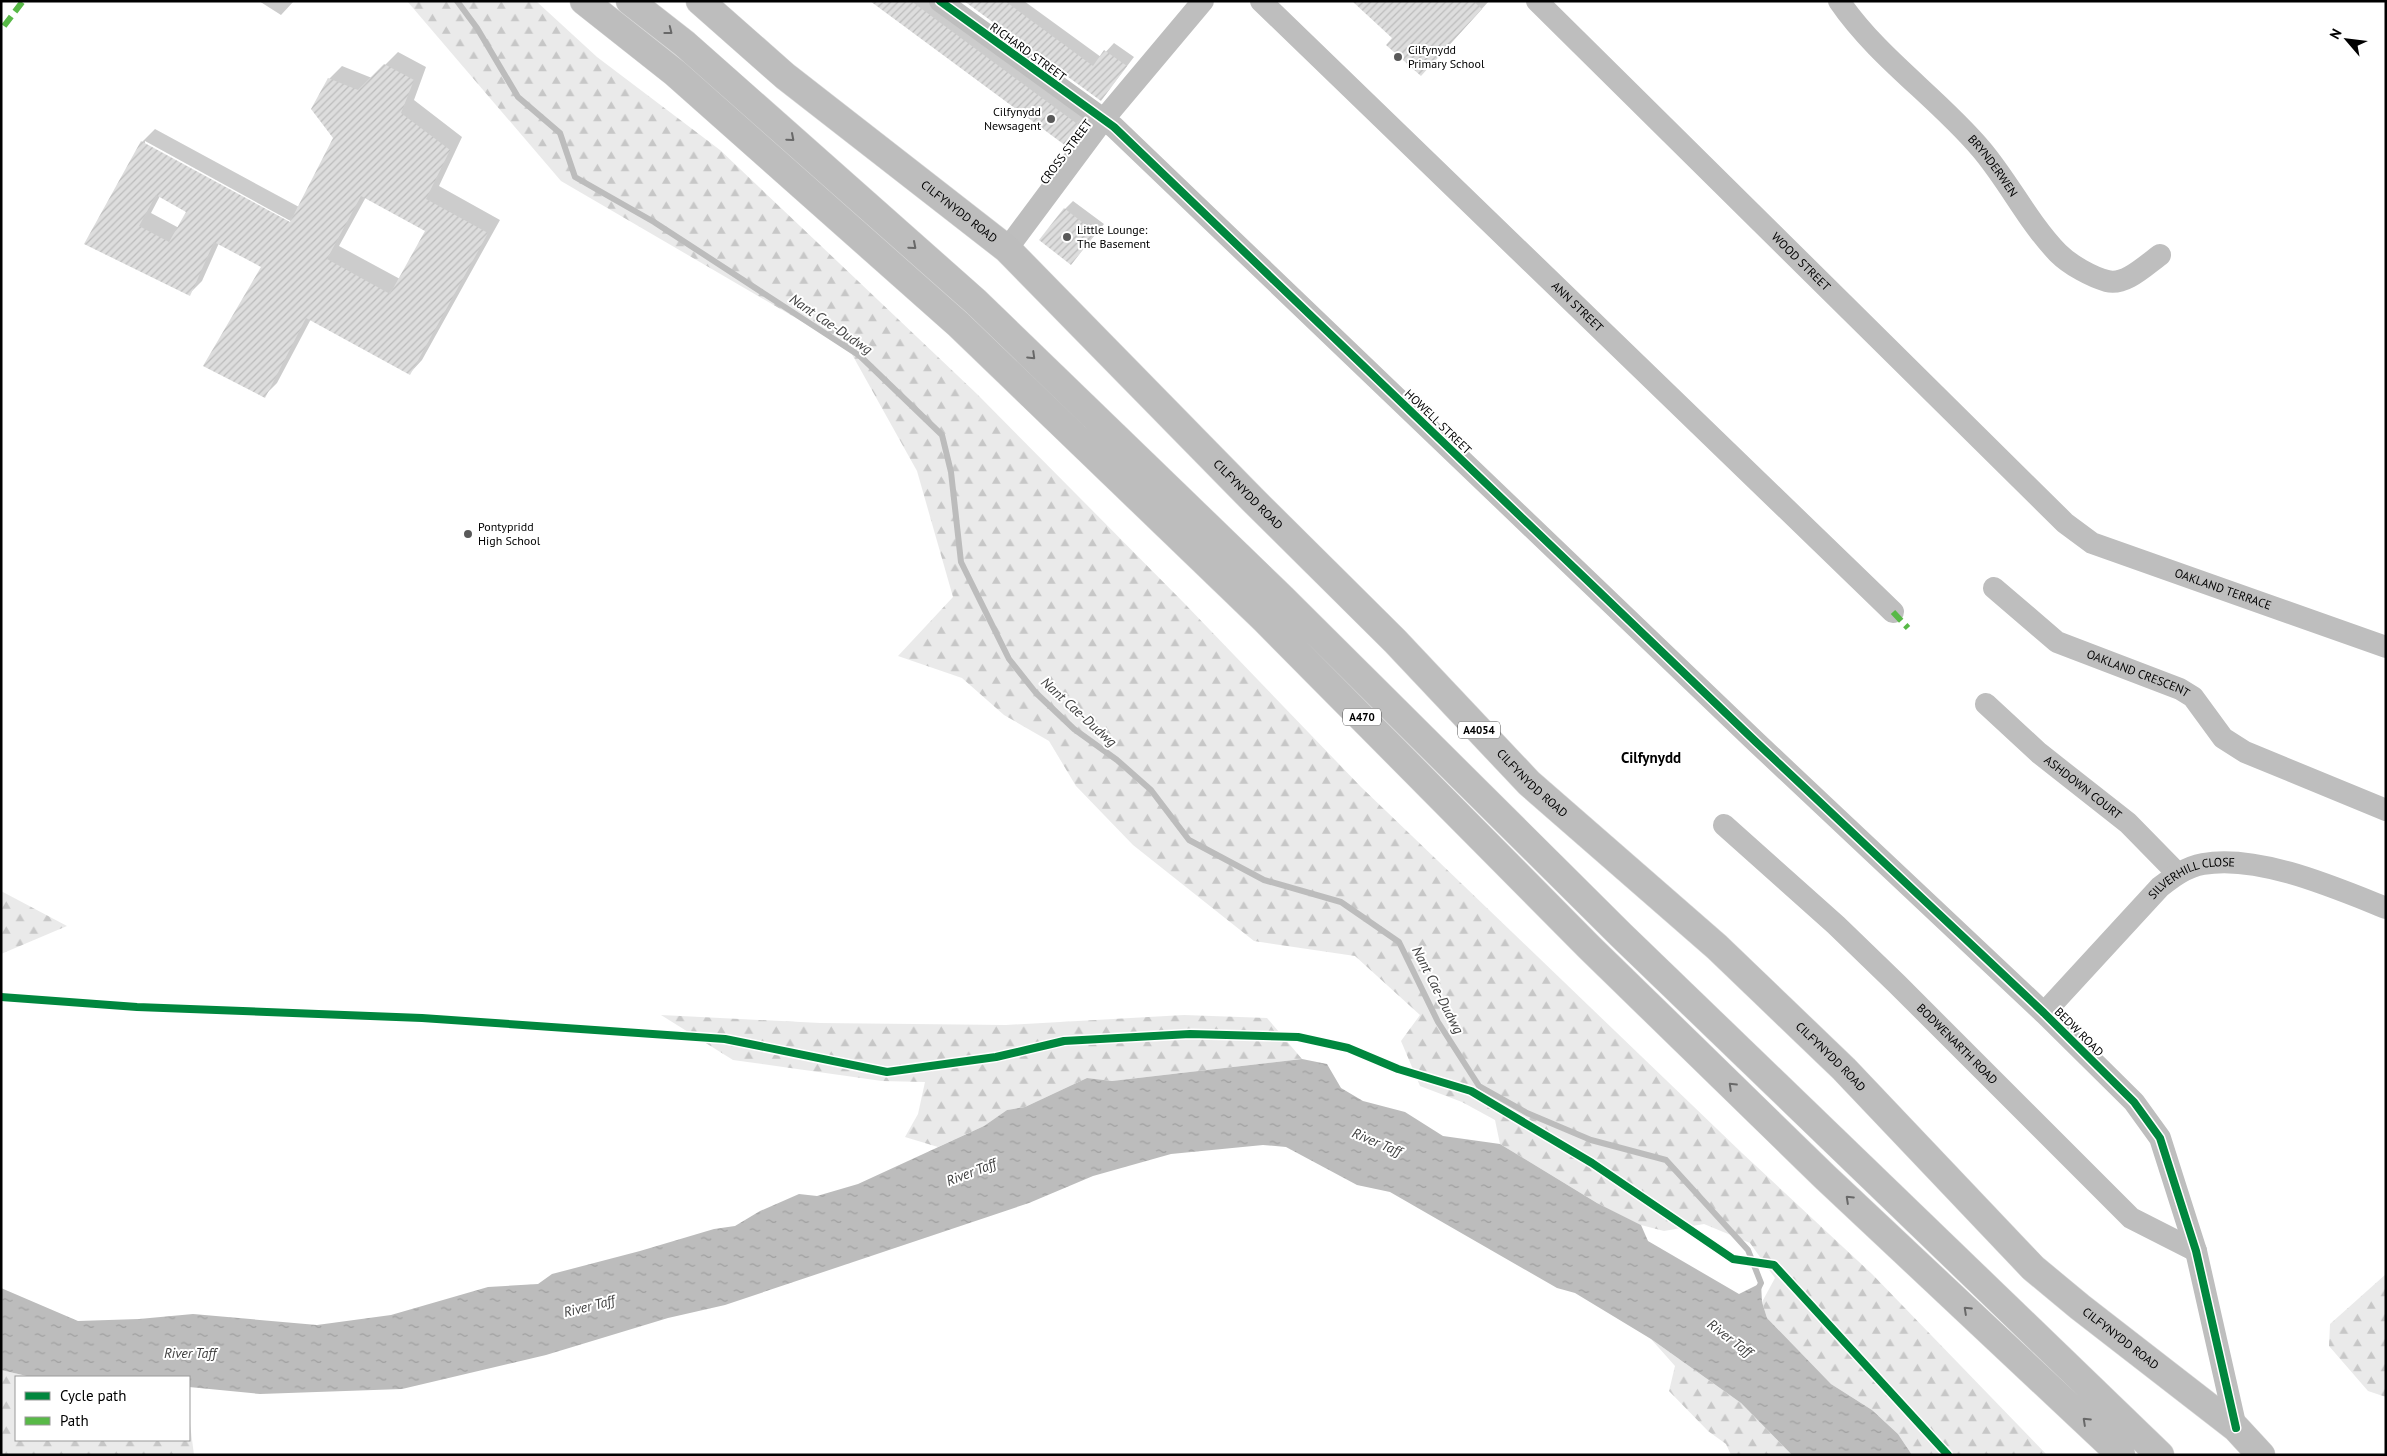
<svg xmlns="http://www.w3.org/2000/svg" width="2387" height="1456" viewBox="0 0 2387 1456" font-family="'PT Sans',sans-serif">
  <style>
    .forest { fill: url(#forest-firs) }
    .water { fill: url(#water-ripples) }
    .shadow { fill: #0003; fill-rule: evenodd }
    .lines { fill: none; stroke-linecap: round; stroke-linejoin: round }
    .stream { stroke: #bcbcbc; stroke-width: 6 }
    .building { fill: url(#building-hatch); fill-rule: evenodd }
    .major-casing { stroke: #dbdbdb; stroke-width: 29 }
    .highway-casing { stroke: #dbdbdb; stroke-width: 29 }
    .minor { stroke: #bebebe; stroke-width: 22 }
    .major { stroke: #bdbdbd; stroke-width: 28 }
    .highway { stroke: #bdbdbd; stroke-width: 28 }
    .quiet { stroke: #58b947; stroke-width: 6; stroke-dasharray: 12 6; stroke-linecap: butt }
    .cycleway-casing { stroke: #fff; stroke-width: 11 }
    .cycleway { stroke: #00873e; stroke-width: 8 }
    .oneway { stroke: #686868 }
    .poi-dot { fill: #595959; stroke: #fff; stroke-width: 2 }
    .labels { text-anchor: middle; stroke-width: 4; stroke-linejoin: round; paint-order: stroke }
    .shield { fill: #fff; stroke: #4c4c4c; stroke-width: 1 }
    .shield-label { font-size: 11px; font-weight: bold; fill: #000 }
    .poi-label { font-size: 12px; fill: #000; stroke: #fff; text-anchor: start }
    .street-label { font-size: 12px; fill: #000; stroke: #fff }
    .water-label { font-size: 14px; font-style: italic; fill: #414141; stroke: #fff }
    .quarter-label { font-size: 15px; font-weight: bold; fill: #000; stroke: #fff }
  </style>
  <defs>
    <pattern id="forest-firs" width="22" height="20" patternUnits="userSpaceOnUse" patternTransform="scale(1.25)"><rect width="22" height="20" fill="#eaeaea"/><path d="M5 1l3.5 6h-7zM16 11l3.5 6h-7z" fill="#c7c7c7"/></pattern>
    <pattern id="water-ripples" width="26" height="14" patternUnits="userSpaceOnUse" patternTransform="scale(1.25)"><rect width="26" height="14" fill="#bcbcbc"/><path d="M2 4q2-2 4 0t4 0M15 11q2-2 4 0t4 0" fill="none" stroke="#a0a0a0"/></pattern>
    <pattern id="building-hatch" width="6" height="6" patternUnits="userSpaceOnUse" patternTransform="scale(1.25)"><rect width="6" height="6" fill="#ddd"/><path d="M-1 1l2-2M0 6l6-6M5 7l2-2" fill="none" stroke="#bcbcbc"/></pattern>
  </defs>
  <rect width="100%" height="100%" fill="#fff"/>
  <path class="forest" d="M407 1H536L597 57 720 150 977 394 1184 603 1361 787 1742 1153 1872 1274 2047 1455H1912L1898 1434 1872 1410 1831 1384 1767 1318 1762 1302 1775 1278 1750 1243 1704 1224 1664 1231 1641 1225 1597 1203 1500 1144 1495 1120 1462 1102 1420 1086 1401 1041 1420 1015 1355 956 1254 941 1133 845 1076 786 1049 741 1004 715 962 678 898 656 953 597 917 471 849 349 561 181Z
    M1 891 67 926 1 954Z
    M661 1015 820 1023 1006 1025 1184 1015 1267 1018 1302 1059 1112 1081 1087 1078 1025 1107 1007 1110 984 1126 938 1147 905 1137 918 1114 925 1082 882 1081 733 1060Z
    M2386 1274V1397L2368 1391 2329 1346 2330 1324Z
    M1651 1339 1741 1403 1792 1455H1731L1726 1444 1708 1431 1669 1391 1675 1366Z
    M1 1370 31 1377H16V1440H189V1416L194 1455H1Z"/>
  <path class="water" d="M1302 1059 1327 1064 1341 1088 1363 1101 1405 1112 1443 1136 1500 1144 1597 1203 1641 1225 1648 1241 1739 1294 1761 1283 1762 1302 1767 1318 1831 1384 1872 1410 1898 1434 1912 1455H1792L1741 1403 1651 1339 1575 1293 1557 1288 1390 1192 1357 1185 1286 1147 1263 1145 1171 1154 1093 1176 1029 1203 725 1305 668 1318 546 1355 402 1389 260 1394 189 1387V1377H31L1 1370V1288L78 1321 139 1319 193 1314 317 1325 391 1315 488 1287 538 1284 552 1274 640 1251 714 1229 735 1226 760 1211 799 1194 817 1196 858 1184 984 1126 1007 1110 1025 1107 1087 1078 1112 1081Z"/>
  <path class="shadow" d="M259 1H294L281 15Z
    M873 1H930L1088 117 1066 144Z
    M966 1H1024L1101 57 1114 43 1134 57 1101 100Z
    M1354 1H1489L1434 62Z
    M398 52 426 67 414 100 462 137 439 186 500 220 422 360 410 373 311 319 277 383 264 396 262 266 219 243 202 281 189 294 86 244 142 142 155 129 299 207 335 138 329 79 342 66 372 78ZM145 141 296 224 295 226 145 144ZM160 196 188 211 179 228 151 213ZM366 197 427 230 400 279 339 246Z
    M1073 201 1104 224 1071 264 1065 209Z"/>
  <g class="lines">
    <path class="stream" d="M457 1 477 28 518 97 560 133 575 177 654 222 860 356 942 435 951 472 961 562 1009 659 1036 693 1074 729 1117 760 1151 790 1189 840 1264 880 1341 902 1399 942 1438 1022 1479 1086 1527 1113 1591 1140 1666 1160 1748 1250 1761 1283 1758 1289"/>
  </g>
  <path class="building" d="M870 1H911L1080 126 1066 146Z
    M964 1H1005L1093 66 1104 50 1127 66 1101 101Z
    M1352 1H1473L1482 9 1421 76 1386 45 1392 38Z
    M384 64 414 80 401 113 450 150 426 199 488 233 410 375 306 318 265 398 203 366 261 267 214 242 190 296 84 244 141 141 290 222 333 138 311 109 328 78 358 90ZM156 195 186 212 169 242 139 226ZM361 196 425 231 390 294 327 259Z
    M1064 208 1096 233 1071 265 1039 240Z"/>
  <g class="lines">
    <g class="major-casing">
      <g id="major">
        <path id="s8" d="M700 1 785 76 1007 249 1252 499 1395 641 1529 783 1717 947 1844 1069 2033 1268 2080 1307 2236 1428 2261 1455"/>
      </g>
    </g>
    <g class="highway-casing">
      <path id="highway" d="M584 1 675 73 959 325 1264 619 1589 947 1824 1176 2121 1455
        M630 1 685 44 975 301 1282 598 1621 935 2160 1455"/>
    </g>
    <g class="minor">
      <path d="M940 1 1114 127 1756 742 2044 1013 2134 1102 2160 1138 2196 1251 2236 1428"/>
      <path id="s1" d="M1261 1 1893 612"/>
      <path id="s2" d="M1537 1 2065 523 2092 543 2386 647"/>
      <path id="s3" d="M1839 1C1878 58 1937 97 1981 149 2009 182 2028 222 2058 253 2070 265 2092 277 2107 281 2125 286 2146 265 2160 255"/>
      <path d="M1007 249 1103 120 1203 1"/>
      <path id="s4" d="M1994 588 2057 642 2180 689 2193 697 2223 738 2245 752 2386 810"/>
      <path id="s5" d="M1986 704 2039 753 2128 823 2177 873"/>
      <path id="s6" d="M1724 825 1836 925 1897 984 2131 1218 2196 1251"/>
      <path id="s7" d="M2044 1013 2160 887C2173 877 2186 867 2203 864 2258 854 2336 888 2386 908"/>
    </g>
    <use href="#major" class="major"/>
    <use href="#highway" class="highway"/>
    <path class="quiet" d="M4 26 23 1
      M1893 612 1908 628"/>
    <g class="cycleway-casing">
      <path id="cycleway" d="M940 1 1114 127 1756 742 2044 1013 2134 1102 2160 1138 2196 1251 2236 1428
        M1 997 137 1007 422 1018 725 1039 887 1072 996 1057 1064 1041 1190 1034 1298 1037 1348 1048 1398 1069 1471 1091 1592 1163 1733 1259 1774 1265 1948 1455"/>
    </g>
    <use href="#cycleway" class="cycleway"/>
  </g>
  <defs><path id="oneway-chevron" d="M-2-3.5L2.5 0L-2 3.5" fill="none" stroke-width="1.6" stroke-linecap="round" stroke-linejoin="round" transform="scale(1.25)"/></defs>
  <g class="oneway">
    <use href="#oneway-chevron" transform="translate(669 31) rotate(38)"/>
    <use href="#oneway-chevron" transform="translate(791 138) rotate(41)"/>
    <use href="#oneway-chevron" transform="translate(913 246) rotate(41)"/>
    <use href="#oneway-chevron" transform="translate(1032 356) rotate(44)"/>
    <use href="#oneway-chevron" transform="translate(1732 1086) rotate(-136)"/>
    <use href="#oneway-chevron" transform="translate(1849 1199) rotate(-137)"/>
    <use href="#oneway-chevron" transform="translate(1967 1310) rotate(-137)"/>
    <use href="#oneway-chevron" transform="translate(2086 1421) rotate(-137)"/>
  </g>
  <g class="poi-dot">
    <circle cx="1398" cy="57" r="5"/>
    <circle cx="1051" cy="119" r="5"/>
    <circle cx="1067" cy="237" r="5"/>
    <circle cx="468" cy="534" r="5"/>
  </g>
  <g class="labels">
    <g class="shield">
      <rect x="1343" y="708.5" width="38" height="17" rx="4"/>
      <rect x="1458" y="721.5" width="42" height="17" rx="4"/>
    </g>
    <g class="shield-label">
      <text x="1362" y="721">A470</text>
      <text x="1479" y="734">A4054</text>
    </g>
    <g class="poi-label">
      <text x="1408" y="54">Cilfynydd<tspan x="1408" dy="14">Primary School</tspan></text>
      <text x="1041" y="116" text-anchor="end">Cilfynydd<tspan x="1041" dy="14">Newsagent</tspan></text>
      <text x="1077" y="234">Little Lounge:<tspan x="1077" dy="14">The Basement</tspan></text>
      <text x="478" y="531">Pontypridd<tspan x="478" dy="14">High School</tspan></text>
    </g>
    <g class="street-label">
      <text transform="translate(1028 52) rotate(36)" y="4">RICHARD STREET</text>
      <text transform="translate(1066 152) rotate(-53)" y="4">CROSS STREET</text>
      <text dy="4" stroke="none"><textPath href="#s3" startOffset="226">BRYNDERWEN</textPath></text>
      <text dy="4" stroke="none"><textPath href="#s8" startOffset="334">CILFYNYDD ROAD</textPath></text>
      <text dy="4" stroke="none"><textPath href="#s2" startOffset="371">WOOD STREET</textPath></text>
      <text dy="4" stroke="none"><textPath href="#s1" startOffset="440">ANN STREET</textPath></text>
      <text transform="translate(1438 422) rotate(44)" y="4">HOWELL STREET</text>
      <text dy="4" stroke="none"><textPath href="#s8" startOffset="739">CILFYNYDD ROAD</textPath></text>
      <text dy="4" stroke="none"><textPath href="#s2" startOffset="915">OAKLAND TERRACE</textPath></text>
      <text dy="4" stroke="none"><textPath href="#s4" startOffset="170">OAKLAND CRESCENT</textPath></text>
      <text dy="4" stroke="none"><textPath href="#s8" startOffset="1144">CILFYNYDD ROAD</textPath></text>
      <text dy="4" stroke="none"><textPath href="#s5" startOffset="128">ASHDOWN COURT</textPath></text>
      <text dy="4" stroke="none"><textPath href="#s7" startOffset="205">SILVERHILL CLOSE</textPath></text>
      <text transform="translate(2079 1032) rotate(45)" y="4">BEDW ROAD</text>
      <text dy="4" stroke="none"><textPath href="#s6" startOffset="320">BODWENARTH ROAD</textPath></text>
      <text dy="4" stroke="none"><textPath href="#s8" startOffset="1549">CILFYNYDD ROAD</textPath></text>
      <text dy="4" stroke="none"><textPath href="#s8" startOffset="1954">CILFYNYDD ROAD</textPath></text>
    </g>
    <g class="water-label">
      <text transform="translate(831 324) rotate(34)" y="5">Nant Cae-Dudwg</text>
      <text transform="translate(1079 712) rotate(42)" y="5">Nant Cae-Dudwg</text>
      <text transform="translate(1438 990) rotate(63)" y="5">Nant Cae-Dudwg</text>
      <text transform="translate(1377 1142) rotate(23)" y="5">River Taff</text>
      <text transform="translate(971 1172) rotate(-21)" y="5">River Taff</text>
      <text transform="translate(589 1306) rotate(-14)" y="5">River Taff</text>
      <text transform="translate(1730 1338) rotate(37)" y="5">River Taff</text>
      <text x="190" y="1358">River Taff</text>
    </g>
    <g class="quarter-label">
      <text x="1651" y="763">Cilfynydd</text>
    </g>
  </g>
  <rect width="2387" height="1456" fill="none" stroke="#000000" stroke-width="5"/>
  <rect x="15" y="1376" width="175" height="65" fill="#ffffff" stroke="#999999"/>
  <rect x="25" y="1392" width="25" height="8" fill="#00873e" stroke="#999999"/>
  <text x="60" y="1401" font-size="15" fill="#000000">Cycle path</text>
  <rect x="25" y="1417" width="25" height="8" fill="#58b947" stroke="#999999"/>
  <text x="60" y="1426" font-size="15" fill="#000000">Path</text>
  <g transform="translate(2347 40) rotate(298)" stroke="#ffffff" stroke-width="4" paint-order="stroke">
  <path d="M0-4L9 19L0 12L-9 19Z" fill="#000000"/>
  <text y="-8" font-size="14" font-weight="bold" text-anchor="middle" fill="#000000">N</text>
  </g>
</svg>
